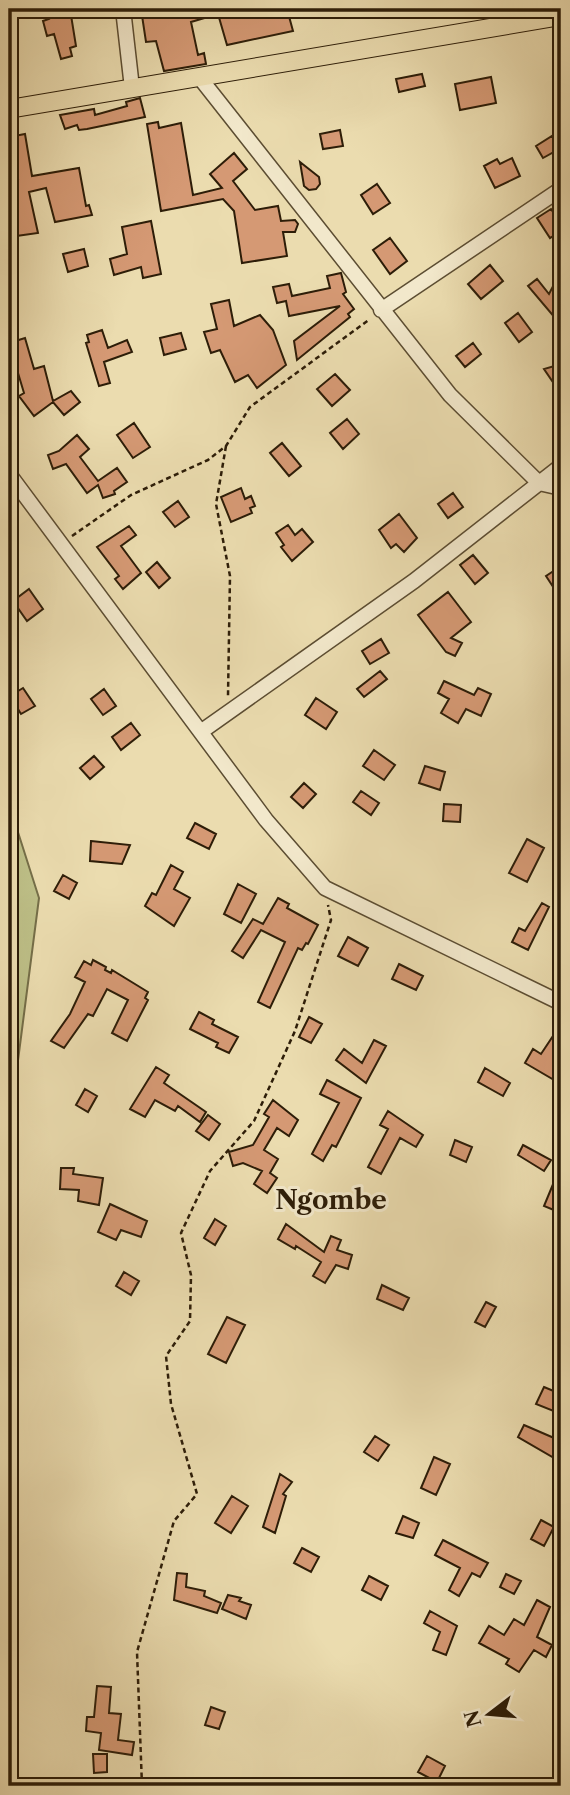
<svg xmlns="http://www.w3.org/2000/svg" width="570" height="1795" viewBox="0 0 570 1795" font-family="'Libre Caslon Text',serif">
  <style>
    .green { fill: #bdbf87; stroke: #756e48; stroke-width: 2 }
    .building { fill: #d59974; stroke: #2d1d08; stroke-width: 2 }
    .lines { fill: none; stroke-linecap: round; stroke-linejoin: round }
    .minor-casing { stroke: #5c4d32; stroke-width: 17 }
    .major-casing { stroke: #2d1d08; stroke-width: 20 }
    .path { stroke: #2d1d08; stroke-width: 2.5; stroke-dasharray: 5 3.5; stroke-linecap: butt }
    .minor { stroke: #f2e8cb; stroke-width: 14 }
    .major { stroke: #ebdcaf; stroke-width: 18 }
    .labels { text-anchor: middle; stroke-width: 6; stroke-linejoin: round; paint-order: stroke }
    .neighbourhood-label { font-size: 26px; font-weight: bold; fill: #2d1d08; stroke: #f2e8cb }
  </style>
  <rect width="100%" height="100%" fill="#ebdcaf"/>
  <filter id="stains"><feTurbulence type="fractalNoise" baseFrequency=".00286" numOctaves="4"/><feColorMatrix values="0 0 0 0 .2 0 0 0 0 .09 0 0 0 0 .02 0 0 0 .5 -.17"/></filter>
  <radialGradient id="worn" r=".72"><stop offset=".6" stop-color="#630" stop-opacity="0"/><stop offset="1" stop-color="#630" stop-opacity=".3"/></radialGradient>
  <path class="green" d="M9 804 39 898 9 1130Z
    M9 1548 17 1773 18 1786H9Z"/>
  <path class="building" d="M70 9 76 46 70 48 72 56 61 59 54 34 47 36 43 21 49 19 47 14Z
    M141 9H251L253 16 287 9 293 31 227 45 218 14 191 22 198 55 204 53 206 64 164 71 156 41 146 42Z
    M422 74 425 86 399 92 396 79Z
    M491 77 496 103 460 110 455 84Z
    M140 98 145 117 87 129 79 130 77 125 65 129 60 115 94 109 95 115 127 106 126 102Z
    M158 122 159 128 181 123 193 195 222 188 210 174 234 153 247 169 233 181 255 210 278 206 281 221 295 220 298 224 295 232H283L287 256 242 263 234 211 223 199 161 211 147 124Z
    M340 130 343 146 323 149 320 134Z
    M25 134 32 176 79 168 86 206 89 205 92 215 55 222 46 188 29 192 38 233 9 237V180L18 179 13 148 9 149V137Z
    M552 136 559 149 543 158 536 146Z
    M512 158 520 176 495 188 484 166 497 159 500 164Z
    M300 162 319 177 320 184 316 189 309 190 304 186Z
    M377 184 390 203 373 214 361 195Z
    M551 209 561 224V231L550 238 537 218Z
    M151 221 161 274 143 278 141 267 114 275 110 259 127 254 122 227Z
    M390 238 407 261 390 274 373 250Z
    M84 249 88 266 68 272 63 254Z
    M490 265 503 281 481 299 468 284Z
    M561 271V325L528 286 537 279 549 294Z
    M341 273 346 292 343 294 354 309 348 314 350 317 297 360 294 341 340 306 289 316 286 301 277 303 273 287 289 284 292 296 330 288 327 276Z
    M229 300 234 326 260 315 273 330 286 365 257 388 248 375 235 382 220 350 211 353 204 332 217 329 211 304Z
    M518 313 532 332 519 342 505 323Z
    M102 330 108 348 127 340 132 352 104 362 110 383 99 386 86 343 89 342 87 335Z
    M181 333 186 349 164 355 160 338Z
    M25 338 34 369 44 366 53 401 71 391 80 402 64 415 53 402 34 416 19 396 24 393 9 343Z
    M473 343 481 354 465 367 456 356Z
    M561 364V394L544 369Z
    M335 374 350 390 332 406 317 389Z
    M347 419 359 434 343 449 330 433Z
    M134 423 150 447 133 458 117 435Z
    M77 435 89 449 80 457 98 481 117 468 127 482 114 491 115 494 103 498 98 485 87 493 66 464 53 469 48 455 59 451Z
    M282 443 301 466 289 476 270 453Z
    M241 488 245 499 251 496 255 506 250 508 252 513 231 522 221 497Z
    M453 493 463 507 448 518 438 504Z
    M178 501 189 517 175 527 163 512Z
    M399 514 417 538 404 552 396 544 391 548 379 530Z
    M288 525 295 535 302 529 313 542 292 561 281 547 284 545 276 533Z
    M129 526 136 535 121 546 141 573 123 589 115 579 119 576 97 547Z
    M473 555 488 573 475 584 460 565Z
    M157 562 170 578 159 588 146 572Z
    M561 566V599L546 576Z
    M29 589 43 609 27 621 13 601Z
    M448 592 471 622 451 638 462 643 455 656 446 652 418 615Z
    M381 639 389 653 370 664 362 651Z
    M380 671 387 679 364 697 357 689Z
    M444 681 474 695 478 688 491 694 481 716 466 709 458 723 441 713 449 699 438 693Z
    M23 688 35 706 21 714 10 696Z
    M104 689 116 706 103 715 91 699Z
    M316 698 337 712 326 729 305 715Z
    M131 723 140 735 121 750 112 737Z
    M374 750 395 765 384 780 363 766Z
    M94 756 104 767 90 779 80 768Z
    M425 766 445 772 440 790 419 783Z
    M304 783 316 794 303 808 291 797Z
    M361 791 379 803 371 815 353 802Z
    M444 804 461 805 460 822 443 821Z
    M195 823 216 834 209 849 187 838Z
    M527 839 544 848 527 882 509 873Z
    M91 841 130 845 122 864 90 861Z
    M171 865 183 872 174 889 190 898 174 926 145 906 152 893 156 895Z
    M63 875 77 883 69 899 54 891Z
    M238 884 256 894 241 923 224 914Z
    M278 898 289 904 287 908 318 925 308 944 306 943 302 950 298 948 270 1008 258 1002 285 942 261 930 243 958 232 951 253 919 263 924Z
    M542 903 549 907 528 950 512 942 519 928 525 931Z
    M348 937 368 948 358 966 338 956Z
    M93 960 106 967 105 970 111 973 112 970 148 992 145 998 148 1000 127 1041 112 1033 128 1000 107 989 93 1016 88 1014 64 1048 51 1041 70 1014 85 982 75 977 84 961 91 965Z
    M399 964 423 976 416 990 392 979Z
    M199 1012 214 1020 212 1024 238 1037 229 1053 216 1047 218 1043 190 1029Z
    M309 1017 322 1024 311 1043 299 1037Z
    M553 1036 561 1042V1084L525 1063 533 1049 541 1054Z
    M374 1040 386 1046 366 1083 336 1060 344 1049 362 1063Z
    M156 1067 169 1075 164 1083 206 1112 200 1122 178 1106 175 1111 155 1100 145 1117 130 1109Z
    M485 1068 510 1083 503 1096 478 1082Z
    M327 1080 361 1098 336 1147 332 1145 323 1161 312 1154 339 1103 320 1094Z
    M85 1089 97 1096 88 1112 76 1105Z
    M273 1100 298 1120 289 1136 277 1128 264 1150 278 1159 270 1173 277 1178 267 1193 254 1184 262 1171 243 1163 233 1166 229 1152 253 1145 269 1117 264 1114Z
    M388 1111 423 1135 416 1147 400 1138 381 1174 368 1167 388 1129 380 1125Z
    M208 1115 220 1124 209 1140 196 1131Z
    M455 1140 472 1147 466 1162 450 1155Z
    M523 1145 551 1160 544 1171 518 1155Z
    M561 1165V1213L544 1206Z
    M61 1168H74L73 1174 103 1178 99 1205 78 1201 79 1190 60 1189Z
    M110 1204 147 1221 141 1237 121 1230 116 1240 98 1232Z
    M215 1219 226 1226 215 1245 204 1238Z
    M286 1224 324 1252 331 1236 341 1240 337 1250 352 1255 348 1269 336 1265 325 1283 313 1276 321 1262 296 1246 295 1249 278 1239Z
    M124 1272 139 1281 131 1295 116 1286Z
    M382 1285 409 1298 403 1310 377 1299Z
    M486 1302 496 1307 485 1327 475 1322Z
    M227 1317 245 1325 226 1363 208 1354Z
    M544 1387 561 1394 556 1412 536 1404Z
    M524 1425 561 1441V1462L518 1437Z
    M375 1436 389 1445 378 1461 364 1452Z
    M434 1457 450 1464 436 1495 421 1488Z
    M280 1474 292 1482 283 1494 286 1496 275 1533 263 1527Z
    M232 1496 248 1506 231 1533 215 1523Z
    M403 1516 419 1523 413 1538 396 1533Z
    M541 1520 554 1527 544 1546 531 1539Z
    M443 1540 488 1563 480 1577 472 1573 459 1596 449 1590 460 1568 435 1555Z
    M302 1548 319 1557 311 1572 294 1563Z
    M177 1573 187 1574 186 1587 205 1591 204 1596 221 1603 217 1613 174 1600Z
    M506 1574 521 1581 514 1594 500 1587Z
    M369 1576 388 1586 381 1600 362 1590Z
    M228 1595 241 1598 239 1601 251 1605 246 1619 222 1609Z
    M537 1600 550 1607 537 1637 552 1645 546 1657 534 1650 519 1672 506 1664 509 1659 479 1643 489 1626 504 1635 514 1619 524 1625Z
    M430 1611 457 1626 446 1655 433 1650 440 1632 424 1623Z
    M97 1686 111 1687 109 1713 121 1714 118 1740 134 1742 132 1755 99 1750 101 1733 86 1731 87 1717H94Z
    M211 1707 225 1712 219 1729 205 1725Z
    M93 1754H107V1772L94 1773Z
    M427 1756 445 1766 437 1782 418 1772Z"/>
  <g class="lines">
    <g class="minor-casing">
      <path id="minor" d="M123 9 132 88
        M200 78 450 395 539 483 561 488
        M381 310 561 189
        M9 474 266 820 325 888 561 1003
        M202 731 414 581 561 466"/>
    </g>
    <g class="major-casing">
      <path id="major" d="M9 109 561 16"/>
    </g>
    <path class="path" d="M226 446 216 504 230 576 228 696
      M72 536 131 495 208 460 226 446 250 407 370 319
      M9 1164 11 1163
      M142 1786 137 1652 174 1521 197 1494 171 1404 166 1356 190 1321 191 1275 181 1233 210 1171 254 1121 295 1031 331 920 328 905"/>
    <use href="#minor" class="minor"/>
    <use href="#major" class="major"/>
  </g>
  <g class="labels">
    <g class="neighbourhood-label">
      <text x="331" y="1209">Ngombe</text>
    </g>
  </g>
  <rect width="570" height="1795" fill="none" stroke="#ebdcaf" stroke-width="35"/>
  <rect x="10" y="10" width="549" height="1774" fill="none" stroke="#2d1d08" stroke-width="3.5"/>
  <rect x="18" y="18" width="535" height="1760" fill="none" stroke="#2d1d08" stroke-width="2"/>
  <g transform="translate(489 1714) rotate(254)" stroke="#f2e8cb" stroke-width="5" paint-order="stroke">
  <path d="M0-5L12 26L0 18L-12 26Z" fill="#2d1d08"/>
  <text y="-10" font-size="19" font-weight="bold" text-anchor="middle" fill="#2d1d08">N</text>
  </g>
  <rect width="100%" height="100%" filter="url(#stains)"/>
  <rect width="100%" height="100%" fill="url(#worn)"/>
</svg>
